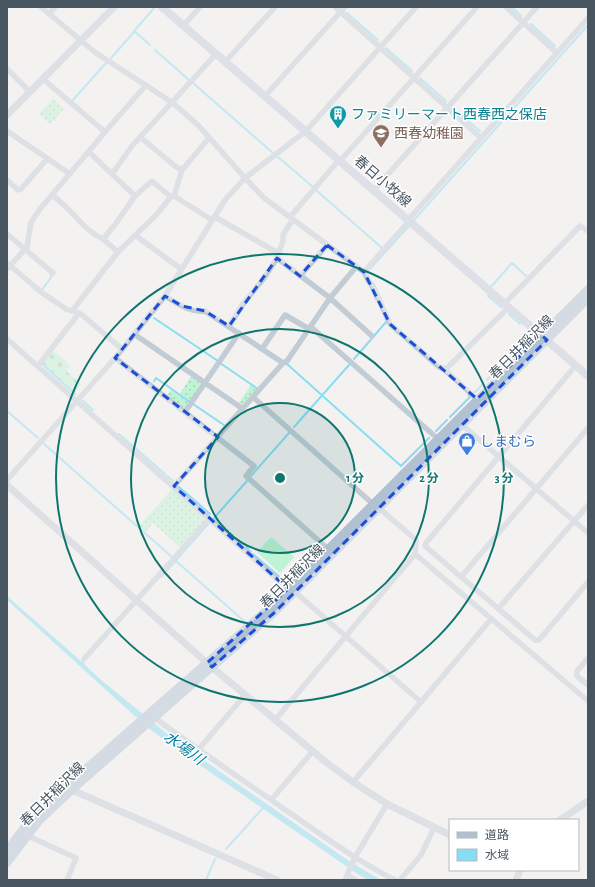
<svg xmlns="http://www.w3.org/2000/svg" width="595" height="887" viewBox="0 0 595 887" font-family="'Alegreya Sans','Noto Sans JP',sans-serif">
  <style>
    .grass { fill: url(#grass-dots) }
    .cemetery { fill: url(#cemetery-stones) }
    .pitch { fill: #bef3d3 }
    .water { fill: #88ddf3 }
    .lines { fill: none; stroke-linecap: round; stroke-linejoin: round }
    .stream { stroke: #88ddf3; stroke-width: 2 }
    .minor { stroke: #c1ccd4; stroke-width: 5.5 }
    .tertiary { stroke: #c1ccd4; stroke-width: 7 }
    .secondary { stroke: #c1cdd9; stroke-width: 8 }
    .primary { stroke: #afc1d2; stroke-width: 8 }
    .marked { fill: none; stroke: #1d4ed8; stroke-width: 3; stroke-dasharray: 8 5; stroke-linejoin: round }
    .ring { fill: none; stroke: #0f766e; stroke-width: 2 }
    .labels { text-anchor: middle; stroke-width: 3; stroke-linejoin: round; paint-order: stroke }
    .culture-label { font-size: 14px; fill: #0d838f; stroke: #fff; text-anchor: start }
    .education-label { font-size: 14px; fill: #785e54; stroke: #fff; text-anchor: start }
    .street-label { font-size: 14px; fill: #475561; stroke: #fff }
    .shop-label { font-size: 14px; fill: #366cbe; stroke: #fff; text-anchor: start }
    .water-label { font-size: 15px; font-style: italic; fill: #0380a1; stroke: #fff }
    .centre { fill: #0f766e; stroke: #fff; stroke-width: 2 }
    .ring-label { font-size: 12px; text-anchor: middle; font-weight: bold; fill: #0f766e; stroke: #fff; stroke-width: 3; stroke-linejoin: round; paint-order: stroke }
  </style>
  <defs>
    <pattern id="grass-dots" width="8" height="8" patternUnits="userSpaceOnUse"><rect width="8" height="8" fill="#bef3d3"/><path d="M2 2h.1M6 6h.1" fill="none" stroke="#a5d2b8" stroke-width="1.8" stroke-linecap="round"/></pattern>
    <pattern id="cemetery-stones" width="16" height="16" patternUnits="userSpaceOnUse"><rect width="16" height="16" fill="#bef3d3"/><path d="M2 7V4a2 2 0 0 1 4 0v3zM10 15v-3a2 2 0 0 1 4 0v3z" fill="#a5d2b8"/></pattern>
  </defs>
  <rect width="100%" height="100%" fill="#f4f1f1"/>
  <path class="grass" d="M53 99 64 109 50 124 39 114Z
    M191 376 202 383 191 401 180 394Z
    M251 385 256 389 242 405 239 403Z
    M171 390 190 403 185 409 167 395Z
    M172 489 206 520 181 548 153 523 145 532 139 526Z"/>
  <path class="cemetery" d="M53 350 71 366 66 371 81 384 74 393 42 364Z"/>
  <path class="pitch" d="M271 537 294 557 280 573 257 552Z"/>
  <path class="water" d="M7 596 82 662 83 661 85 662 84 664 100 679 176 741 349 861 381 880H368L359 875 194 761 148 728 7 600Z"/>
  <g class="lines">
    <path class="stream" d="M512 7 521 16
      M347 13 378 40
      M531 24 555 46
      M150 45 134 31 155 7
      M386 48 412 71
      M155 50 189 80
      M111 58 134 32
      M420 78 446 101
      M193 83 273 153
      M72 101 106 63
      M454 109 480 131
      M278 157 313 187
      M317 191 382 248
      M414 220 588 25
      M368 271 409 226
      M370 286 376 299
      M491 287 512 263 526 276
      M42 290 52 276 50 274
      M488 296 501 307
      M509 314 520 324
      M154 318 218 361
      M511 356 530 337 529 332 528 330
      M354 359 386 322
      M220 363 258 389
      M42 364 75 394
      M287 364 401 466 429 438
      M487 380 506 361
      M154 381 156 378 190 402
      M475 392 483 384
      M83 401 93 410
      M193 404 224 425
      M7 411 38 438
      M450 417 470 397 468 394
      M294 427 349 365
      M436 431 447 420
      M119 434 165 474
      M44 444 172 557
      M167 476 173 481
      M251 476 289 433
      M179 487 210 514
      M225 528 214 518 247 481
      M227 530 228 531
      M230 533 232 535
      M237 539 244 545
      M246 547 251 552
      M253 554 282 579
      M176 561 244 621
      M161 577 209 523
      M226 849 264 807
      M206 880 215 859"/>
    <path class="minor" d="M41 7 96 53 173 103 199 126 245 178 264 198 364 272 369 282 372 284 390 324 439 367 446 369
      M335 7 480 137
      M506 7 557 53
      M49 14 55 7
      M183 26 200 7
      M225 62 275 7
      M7 69 30 92
      M43 79 105 132
      M265 96 345 7
      M7 131 70 174
      M140 137 175 166 182 170
      M89 152 112 174
      M340 161 477 7
      M7 180 18 190 21 189 47 159
      M374 190 537 7
      M53 195C58 200 64 205 69 210 79 220 89 233 103 239L114 226 135 196 152 181 171 197
      M135 196 112 174 132 146 216 54
      M174 196 212 220
      M215 217 278 253
      M290 217 339 160
      M408 220 588 18
      M7 234 53 273
      M135 235 181 269
      M103 239 118 252
      M277 258 330 298 372 336
      M7 263 41 292 66 309 81 314 122 349
      M7 269 27 247 31 222 40 209 105 132 146 85
      M364 272 409 221
      M300 276 327 245
      M165 296C177 303 190 313 205 311L283 363
      M505 303 580 226 588 231
      M72 311 118 252 155 216 171 197 174 196 182 170 209 138
      M229 326 243 304 264 278 277 258 283 241V235L293 219
      M311 327 438 439
      M134 334 243 409
      M7 339 288 589
      M262 349 285 315 309 329
      M115 358 254 466 246 476 328 549
      M576 365 426 543 425 546 535 640H539L588 582
      M38 366 79 313
      M253 397 373 504
      M477 399 447 372 446 369 509 307
      M185 412 239 333
      M462 425 588 533
      M7 480 115 358 165 296 225 200 245 178 306 131 416 7
      M174 486 283 363 287 361 330 298 356 267
      M415 554 588 701
      M461 577 588 428
      M295 592 421 702 491 619
      M498 609 588 505
      M588 658 577 671V676L588 685
      M84 659 209 519
      M155 718C198 750 243 780 287 811 322 835 357 861 395 880
      M275 720 415 554 416 540 379 508
      M198 750 245 695
      M353 782 421 702
      M271 800 313 751
      M28 836 76 858 67 880
      M347 875 356 880
      M345 880 355 857 387 804
      M400 880 421 855 434 828"/>
    <path class="tertiary" d="M7 115 114 7
      M7 485 207 663 327 763 353 782 387 804 450 835
      M72 790 277 880
      M560 820 588 801
      M516 880 520 870"/>
    <path class="secondary" d="M162 7 588 376"/>
    <path class="primary" d="M7 850 29 821 65 787 270 607 588 289
      M7 863 40 820 72 790 274 613 588 299"/>
  </g>
  <path d="M0 0H595V887H0ZM327 245 364 272 390 324 477 399 541 335 547 340 274 613 212 667 207 663 288 589 174 486 218 437 115 358 165 296 182 306 205 311 229 326 277 258 300 276Z" fill="#f4f1f1" fill-opacity=".55" fill-rule="evenodd"/>
  <path class="marked" d="M327 245 364 272 390 324 477 399 541 335 547 340 274 613 212 667 207 663 288 589 174 486 218 437 115 358 165 296 182 306 205 311 229 326 277 258 300 276Z"/>
  <circle cx="280" cy="478" r="75" fill="#0f766e" fill-opacity=".12"/>
  <g class="ring">
    <circle cx="280" cy="478" r="75"/>
    <circle cx="280" cy="478" r="149"/>
    <circle cx="280" cy="478" r="224"/>
  </g>
  <defs>
    <g id="building-pin" transform="scale(0.9)"><path d="M0 17L-7.5 6A9.5 9.5 0 1 1 7.5 6Z" fill="#0f9aa8" stroke="#fff"/><path d="M-4-6H4V6H1V3H-1V6H-4ZM-2.5-4.3h1.7v1.8h-1.7ZM.8-4.3h1.7v1.8H.8ZM-2.5-1h1.7V.8h-1.7ZM.8-1h1.7V.8H.8Z" fill="#fff"/></g>
    <g id="school-pin" transform="scale(0.9)"><path d="M0 17L-7.5 6A9.5 9.5 0 1 1 7.5 6Z" fill="#8d6e63" stroke="#fff"/><path d="M0-5L7-2L0 1L-7-2ZM-4 1L0 2.5L4 1V4Q0 6-4 4Z" fill="#fff"/></g>
    <g id="shop-pin" transform="scale(0.9)"><path d="M0 17L-7.5 6A9.5 9.5 0 1 1 7.5 6Z" fill="#3f7fe0" stroke="#fff"/><path d="M-5-2.5h2.3a2.7 3.5 0 0 1 5.4 0H5L5.5 6h-11ZM-1.5-2.5h3a1.5 2.3 0 0 0-3 0Z" fill="#fff"/></g>
  </defs>
  <g fill-rule="evenodd">
    <use href="#building-pin" x="338" y="114"/>
    <use href="#school-pin" x="381" y="133"/>
    <use href="#shop-pin" x="467" y="441"/>
  </g>
  <g class="labels">
    <g class="culture-label">
      <text x="351" y="119">ファミリーマート西春西之保店</text>
    </g>
    <g class="education-label">
      <text x="394" y="138">西春幼稚園</text>
    </g>
    <g class="street-label">
      <text transform="translate(383 181) rotate(41)" y="5">春日小牧線</text>
      <text transform="translate(521 347) rotate(-45)" y="5">春日井稲沢線</text>
      <text transform="translate(292 576) rotate(-45)" y="5">春日井稲沢線</text>
      <text transform="translate(52 794) rotate(-45)" y="5">春日井稲沢線</text>
    </g>
    <g class="shop-label">
      <text x="480" y="446">しまむら</text>
    </g>
    <g class="water-label">
      <text transform="translate(184 748) rotate(36)" y="5">水場川</text>
    </g>
  </g>
  <circle cx="280" cy="478" r="6" class="centre"/>
  <g class="ring-label">
    <text x="355" y="482">1 分</text>
    <text x="429" y="482">2 分</text>
    <text x="504" y="482">3 分</text>
  </g>
  <rect width="595" height="887" fill="none" stroke="#475561" stroke-width="16"/>
  <rect x="449" y="819" width="130" height="52" fill="#ffffff" stroke="#b5bbc0"/>
  <rect x="457" y="832" width="20" height="6" fill="#afc1d2" stroke="#b5bbc0"/>
  <text x="485" y="839" font-size="12" fill="#475561">道路</text>
  <rect x="457" y="849" width="20" height="12" fill="#88ddf3" stroke="#b5bbc0"/>
  <text x="485" y="859" font-size="12" fill="#475561">水域</text>
</svg>
